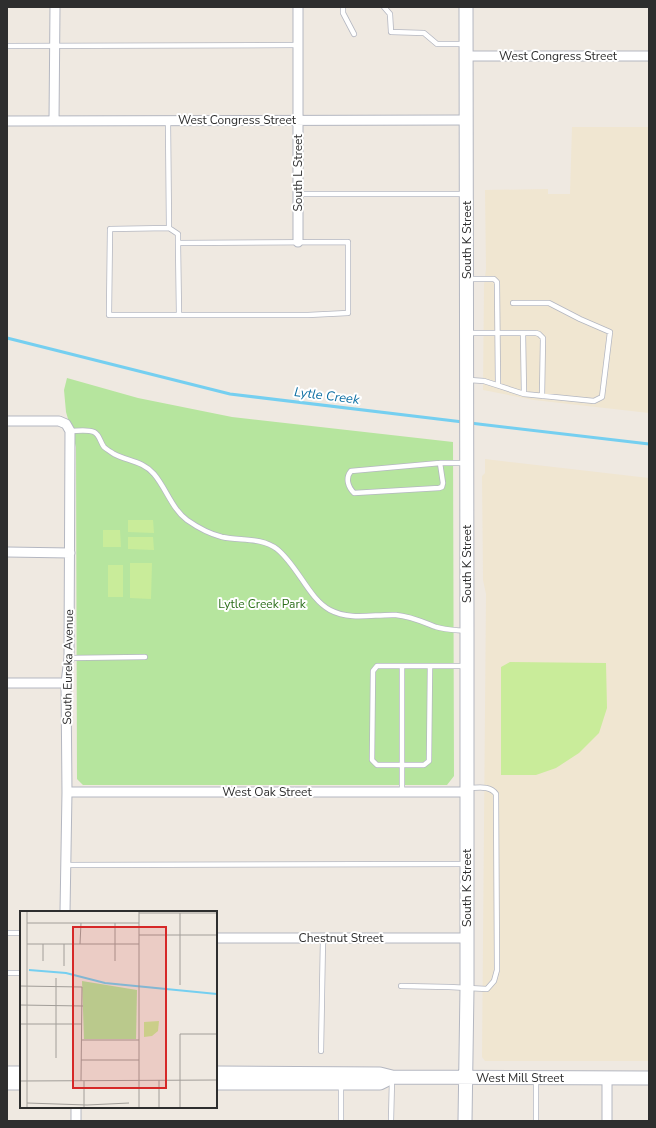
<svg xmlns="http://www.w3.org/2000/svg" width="656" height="1128" viewBox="0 0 656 1128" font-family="'Nunito Sans',sans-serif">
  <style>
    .education { fill: #f0e6d1 }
    .green { fill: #b6e59e }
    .pitch { fill: #c9ec9a }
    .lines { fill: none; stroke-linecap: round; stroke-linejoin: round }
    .stream { stroke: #75cff0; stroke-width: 3 }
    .lane-casing { stroke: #b4b7c1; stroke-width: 6 }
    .street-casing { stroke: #b4b7c1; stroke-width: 11 }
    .secondary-casing { stroke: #b4b7c1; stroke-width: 15 }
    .lane { stroke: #fff; stroke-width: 4.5 }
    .street { stroke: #fff; stroke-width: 9 }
    .secondary { stroke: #fff; stroke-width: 13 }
    .labels { text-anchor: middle; stroke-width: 4; stroke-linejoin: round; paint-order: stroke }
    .street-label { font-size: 12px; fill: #2e2e2e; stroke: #fff }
    .park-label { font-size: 12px; fill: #2c6e1b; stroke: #fff }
    .water-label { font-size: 13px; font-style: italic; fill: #0d6fa3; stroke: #fff }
    .inset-river { fill: none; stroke: #75cff0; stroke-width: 2 }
    .inset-road { fill: none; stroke: #a29e99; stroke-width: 1 }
    .view { fill: #d62828; fill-opacity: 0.15; stroke: #d62828; stroke-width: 2 }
    .inset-edge { fill: none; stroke: #2e2e2e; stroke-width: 2 }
  </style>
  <rect width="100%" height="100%" fill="#efe9e1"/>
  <path class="education" d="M572 127H649V413L534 400 483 390 484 285 486 269 485 190 548 189V194H570Z
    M485 459 649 478V1061H485L482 1057 486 594 483 580 482 476 485 473Z"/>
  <path class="green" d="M67 378 138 398 232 417 453 442 454 776 447 785H83L77 779 76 447 66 412 64 390Z"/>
  <path class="pitch" d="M128 520H153L154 533 128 532Z
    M103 530H120L121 547H103Z
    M128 537H153L154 550 128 549Z
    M130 563H152L151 599 130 598Z
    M108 565H123V597H108Z
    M510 662 606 663 607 708 599 733 579 753 556 768 536 775H501V667Z"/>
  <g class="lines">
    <path class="stream" d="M7 338 230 394 463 422
      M470 423 649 444"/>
    <g class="lane-casing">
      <path id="lane" d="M343 7V13L354 34
        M384 7 390 14 391 32 424 33 437 44H464
        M7 46 298 45
        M168 121 169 228 178 234V243L179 315H308L348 313V242L178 243
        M298 194H464
        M169 228 110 229 109 315H179
        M467 279H494L497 282 498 385
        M468 333H536L539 334 543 338 542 396
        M523 333 524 394
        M469 380 484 381 524 394 594 401 602 397 610 332 580 319 549 303H513
        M70 431C77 431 87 429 94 432 100 435 100 442 104 447 106 449 111 452 114 454 127 461 143 461 154 474 166 488 172 509 187 520 197 527 210 534 222 537 241 541 261 537 277 549 298 566 309 599 330 610 351 621 374 614 396 615 410 616 423 622 436 627 446 630 456 630 466 631
        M440 463 443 483 442 487 439 488 354 493C348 487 345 478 351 471L440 463H465
        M69 658 145 657
        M430 666 429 761 424 765H377L372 760 373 671 377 666C407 666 436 666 466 666
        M402 792V666
        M66 865 466 864
        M7 933H21
        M7 973H21
        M401 986 449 987 487 989 494 981 497 970 496 794C490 785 478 788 468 788
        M321 1051 323 938
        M536 1079V1121
        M341 1085V1121
        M391 1121 392 1079"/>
    </g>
    <g class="street-casing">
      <path id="street" d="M298 7V242
        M466 56H649
        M7 121 466 120
        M54 121 55 7
        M7 421H59L66 424 70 431 69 658 66 683 67 792 65 912
        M7 552 70 553
        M7 683H66
        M67 792H467
        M216 938H467
        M607 1078V1121
        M76 1107V1121"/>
    </g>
    <g class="secondary-casing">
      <path id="secondary" d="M7 1073H21
        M216 1073 380 1074 392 1077 649 1078
        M7 1083H21
        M216 1083H380L392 1077
        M465 1121 467 989V632L466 7"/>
    </g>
    <use href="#lane" class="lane"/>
    <use href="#street" class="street"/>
    <use href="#secondary" class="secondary"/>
  </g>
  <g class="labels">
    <g class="street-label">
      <text x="558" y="60">West Congress Street</text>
      <text x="237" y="124">West Congress Street</text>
      <text transform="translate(298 173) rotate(-90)" y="4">South L Street</text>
      <text transform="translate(467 240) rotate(-90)" y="4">South K Street</text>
      <text transform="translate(467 564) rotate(-90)" y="4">South K Street</text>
      <text transform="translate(68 667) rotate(-89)" y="4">South Eureka Avenue</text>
      <text x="267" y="796">West Oak Street</text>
      <text transform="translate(467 888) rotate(-90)" y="4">South K Street</text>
      <text x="341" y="942">Chestnut Street</text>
      <text x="520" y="1082">West Mill Street</text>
    </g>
    <g class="park-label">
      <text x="262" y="608">Lytle Creek Park</text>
    </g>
    <g class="water-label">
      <text transform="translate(327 395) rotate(7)" y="5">Lytle Creek</text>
    </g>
  </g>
  <g transform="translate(20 911)">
    <rect width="197" height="197" fill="#efe9e1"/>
    <path d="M62 70 117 79 116 128H64Z" fill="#b6e59e"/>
    <path d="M139 110 138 120 132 125 124 126V111Z" fill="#c9ec9a"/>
    <path class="inset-river" d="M9 59 46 62 85 72 197 83"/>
    <path class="inset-road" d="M119 2H197M7 12H119M95 12V50M119 24H197M7 33H119M60 33 61 12M23 50V33M44 55V33M160 74V2M0 75 62 76 61 170M0 94 63 95M0 113H62M62 129H119M36 147V67M61 149H119M139 169V197M0 170 197 169M7 192 67 194 109 192M7 197V0M64 197V170M119 197V0M160 197V123H197"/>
    <path class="view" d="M53 16H146V177H53Z"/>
    <rect width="197" height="197" class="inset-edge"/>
  </g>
  <rect width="656" height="1128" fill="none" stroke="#2e2e2e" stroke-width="16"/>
</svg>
